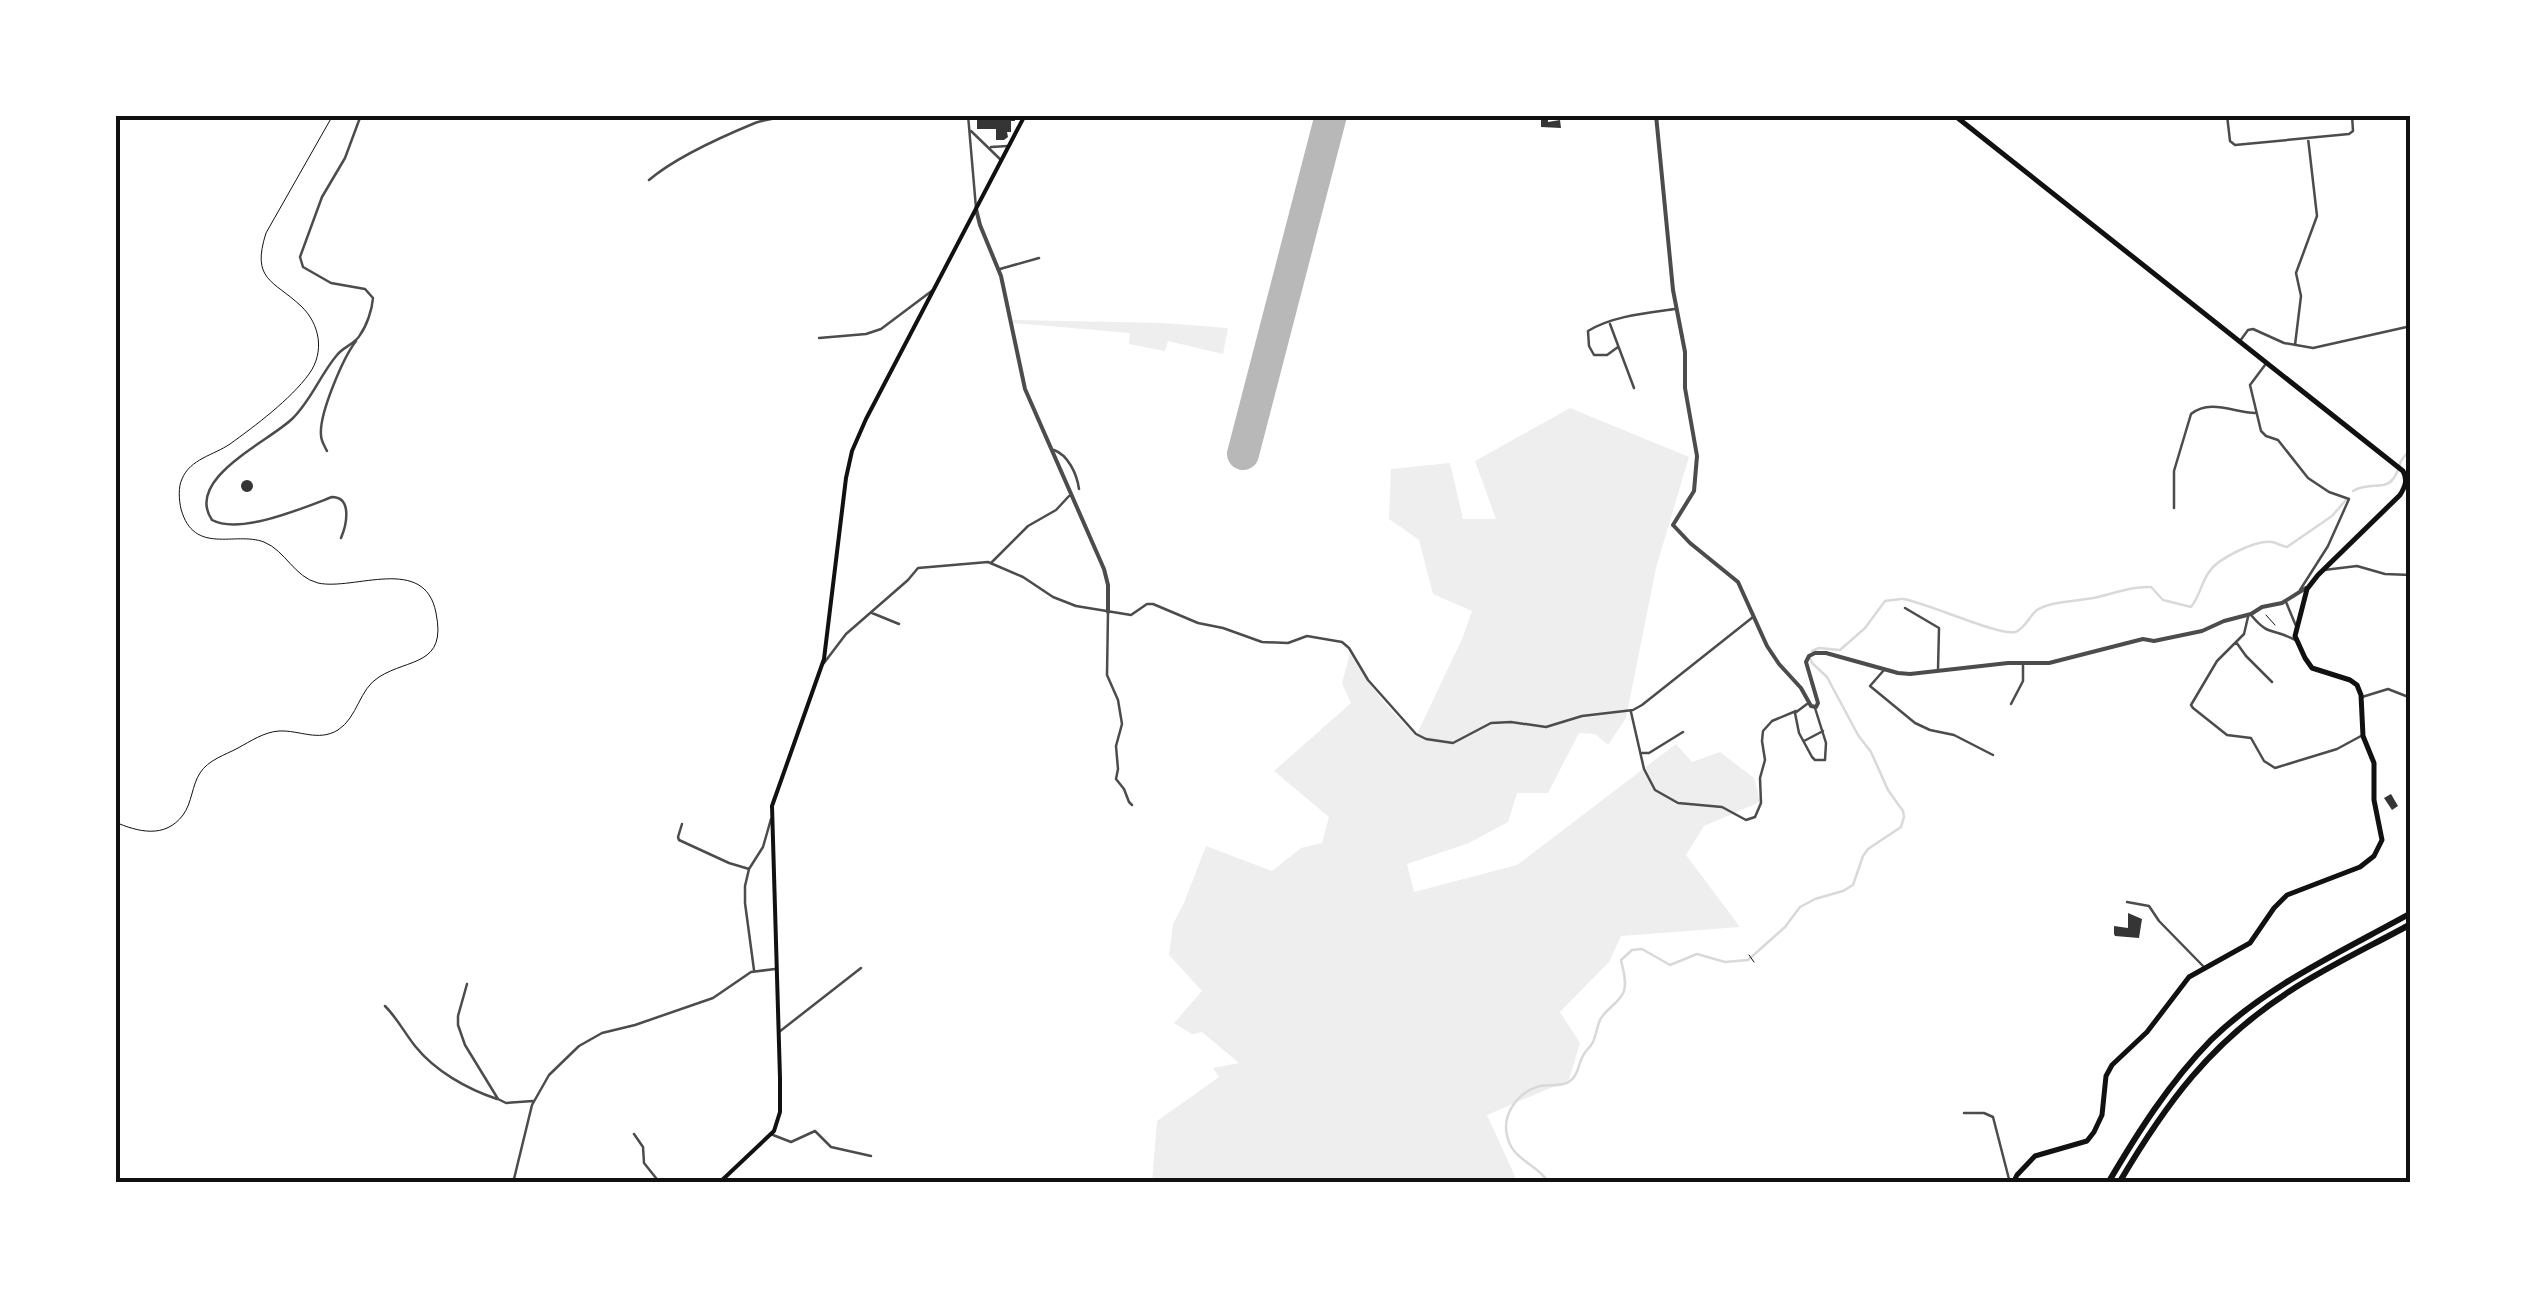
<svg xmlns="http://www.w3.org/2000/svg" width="2526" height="1298" viewBox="0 0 2526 1298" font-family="Lora,serif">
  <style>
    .green { fill: #eee }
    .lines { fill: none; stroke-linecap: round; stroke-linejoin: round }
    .stream { stroke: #d9d9d9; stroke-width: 2.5 }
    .runway { stroke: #b8b8b8; stroke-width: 32 }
    .building { fill: #353535 }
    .path { stroke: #111; stroke-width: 1 }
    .minor { stroke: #4c4c4c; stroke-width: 2.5 }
    .tertiary { stroke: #4c4c4c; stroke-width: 4 }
    .secondary { stroke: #111; stroke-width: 4 }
    .primary { stroke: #111; stroke-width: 5 }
    .motorway { stroke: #111; stroke-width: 6 }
    .neatline { fill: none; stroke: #111; stroke-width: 4 }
  </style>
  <rect width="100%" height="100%" fill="#fff"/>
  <path class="green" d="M1013 320 1162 323 1228 328 1223 354 1168 341 1165 351 1129 344 1130 333 1013 323Z
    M1570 408 1689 457 1656 568 1626 718 1608 745 1595 734 1579 733 1548 793H1517L1508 822 1469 843 1407 864 1414 892 1517 865 1676 744 1692 762 1720 752 1754 778 1760 802 1704 826 1686 855 1740 927 1621 936 1609 962 1560 1012 1580 1043 1569 1080 1487 1115 1518 1183H1152L1157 1121 1219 1077 1213 1068 1239 1063 1202 1032 1192 1034 1174 1023 1202 991 1169 955 1173 924 1184 903 1206 846 1272 871 1301 848 1322 843 1329 817 1274 771 1351 703 1342 683 1350 653C1367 685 1391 711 1416 736L1462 639 1472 611 1433 594 1419 540 1389 519 1391 469 1450 463 1463 519H1496L1475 461Z"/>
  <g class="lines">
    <path class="stream" d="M2353 491C2367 482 2386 490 2393 479 2402 468 2396 460 2411 451
      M1903 599C1928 603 1999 636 2015 632 2025 629 2029 616 2037 610 2051 601 2082 601 2098 597 2116 593 2132 586 2151 587L2163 600 2191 607C2200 596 2201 583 2209 572 2218 558 2256 540 2272 542 2277 543 2281 546 2287 547L2332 516 2346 500
      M1812 651 1819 648 1840 650 1865 628 1885 601 1901 599
      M1549 1183C1539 1165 1514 1161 1508 1139 1500 1115 1518 1092 1540 1086 1550 1084 1563 1087 1570 1081 1579 1075 1578 1063 1584 1054 1589 1046 1588 1051 1593 1042 1596 1035 1597 1027 1600 1020 1606 1008 1620 1003 1624 991 1627 981 1623 970 1621 960L1632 950 1642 949 1670 965 1697 954 1725 962 1748 960 1785 927 1800 907 1815 899 1843 891 1853 885 1863 856 1868 849 1901 827 1904 817 1903 811 1888 790 1871 752 1858 735 1827 677 1812 663 1810 658"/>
    <path class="runway" d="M1243 454 1331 115"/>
  </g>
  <path class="building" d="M977 115H1015V121H1011V132H1007L1008 137 1004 140H996V129H977Z
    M1541 115H1548V122L1560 120 1561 128 1541 127Z
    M241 486a6 6 0 1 1 12 0a6 6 0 1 1-12 0Z
    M2391 794 2398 806 2392 810 2384 798Z
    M2128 913 2142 919 2139 938 2115 936 2114 934V926L2128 928Z"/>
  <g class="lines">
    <path class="path" d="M2266 615 2275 625
      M115 822C138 832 165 839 183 815 192 803 192 785 200 773 208 760 225 755 238 748 251 741 264 732 279 731 300 730 318 742 338 730 358 717 359 689 379 677 409 658 447 666 436 613 425 554 354 591 318 583 294 577 286 551 264 542 235 531 194 556 181 509 179 500 178 487 182 479 190 459 214 455 230 444 255 426 291 399 309 374 325 352 320 324 301 306 273 280 251 280 266 233L333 115
      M1749 955 1754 962"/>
    <path class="minor" d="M968 115 976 208
      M2227 115 2230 141 2235 145 2349 134 2353 131 2352 115
      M971 131 1001 160
      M991 147 1008 146
      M649 180C676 157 721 137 755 123 764 119 776 120 785 115
      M1000 269 1039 258
      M1610 324 1634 388
      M819 338 866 334 881 329 933 290
      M2240 341 2248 330 2253 329 2284 343 2313 348 2411 326
      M2295 345 2301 296 2296 273 2317 216 2308 138
      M1618 347 1607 355H1594L1589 346 1588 331C1612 316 1647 313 1675 309
      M2265 365 2250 385 2261 431 2266 436 2278 440 2308 478 2329 492 2349 499 2328 546 2300 590
      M1054 450C1068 455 1077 474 1079 489
      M327 451C324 445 321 441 321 435 319 414 343 358 356 341
      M2174 508V471L2191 414C2210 399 2233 412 2255 413
      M341 538C347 524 352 497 332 497 303 508 240 535 212 520 184 479 268 442 292 419 311 401 320 375 337 355 343 347 355 344 360 335 367 325 372 310 373 298L365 289 331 283 303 267 300 257 322 197 345 158 361 115
      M992 562 1028 526 1056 510 1069 496
      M2324 570 2357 566 2385 574 2411 575
      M2286 602 2296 626
      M1905 608 1939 628 1938 670
      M1108 612 1107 675 1118 700 1122 724 1116 746 1118 769 1116 779 1124 789 1129 802 1132 805
      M872 613 899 624
      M2252 616C2269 637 2274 628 2295 640
      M2248 617 2244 634 2217 661 2191 705 2193 708 2227 735 2251 738 2264 761 2275 768 2337 749 2361 736
      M2236 642 2246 656 2272 682
      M824 663 846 634 908 580 918 568 988 562 1023 577 1053 597 1076 606 1131 615 1147 604H1153L1198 623 1223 628 1262 642 1288 643 1307 636 1342 642 1349 648 1368 680 1416 734 1426 739 1453 743 1491 723 1511 722 1546 727 1582 716 1633 710 1642 705 1753 617
      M1884 670 1870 686 1915 723 1930 730 1954 735 1993 755
      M2362 697 2388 689 2411 698
      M1807 704 1795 713 1799 733 1812 757 1815 760H1825L1826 743 1815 708
      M2011 704 2023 681V664
      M1631 712 1644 769 1655 790 1678 803 1722 807 1746 820 1755 817 1761 803 1760 778 1765 760 1762 741 1763 731 1772 721 1796 711
      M1804 741 1823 731
      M1642 753H1649L1683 732
      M682 824 678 837 679 840 729 863 749 869
      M2127 902 2149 906 2159 921 2203 966
      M754 970 745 903V886L749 869 763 847 771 819
      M467 984 458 1016V1025L465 1045 498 1099 506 1103 533 1101
      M385 1006C397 1018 404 1032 415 1046 435 1071 467 1089 497 1099
      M779 1032 861 968
      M1964 1113H1984L1993 1117 2010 1183
      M634 1134 643 1147 644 1163 660 1183
      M773 1135 791 1142 815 1131 831 1147 871 1156
      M513 1183 532 1105 549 1075 579 1046 602 1033 635 1025 713 998 751 972 775 969"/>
    <path class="tertiary" d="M1656 115 1673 290 1685 352V388L1697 456 1694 491 1673 525 1690 543 1738 582 1767 646 1779 664 1801 688 1811 706 1816 707 1818 703 1806 662 1809 656 1815 653H1826L1898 673 1910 674 2008 663H2049L2143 639 2154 641 2202 631 2224 621 2251 614 2262 607 2282 603 2306 588
      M976 209 980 225 1001 276 1025 389 1104 569 1108 585V612"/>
    <path class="secondary" d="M719 1183 774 1131 780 1112V1078L772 806 824 659 846 478 852 451 866 419 1025 115"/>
    <path class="primary" d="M1954 115 2403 471C2408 480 2405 487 2400 495L2318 575 2307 589 2295 636 2305 658 2312 668 2350 680 2357 685 2361 695 2363 736 2374 763V800L2382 840 2374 856 2360 867 2287 895 2274 908 2250 943 2189 977 2147 1032 2112 1065 2106 1076 2102 1115 2094 1132 2087 1141 2035 1156 2017 1175 2013 1183"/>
    <path class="motorway" d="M2108 1183C2138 1132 2169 1083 2211 1040 2267 985 2343 951 2411 913
      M2119 1183C2166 1103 2211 1042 2290 991 2328 966 2371 946 2411 924"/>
  </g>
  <rect width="2526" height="1298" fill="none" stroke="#ffffff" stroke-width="235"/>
  <rect x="118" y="118" width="2290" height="1062" class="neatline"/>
</svg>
